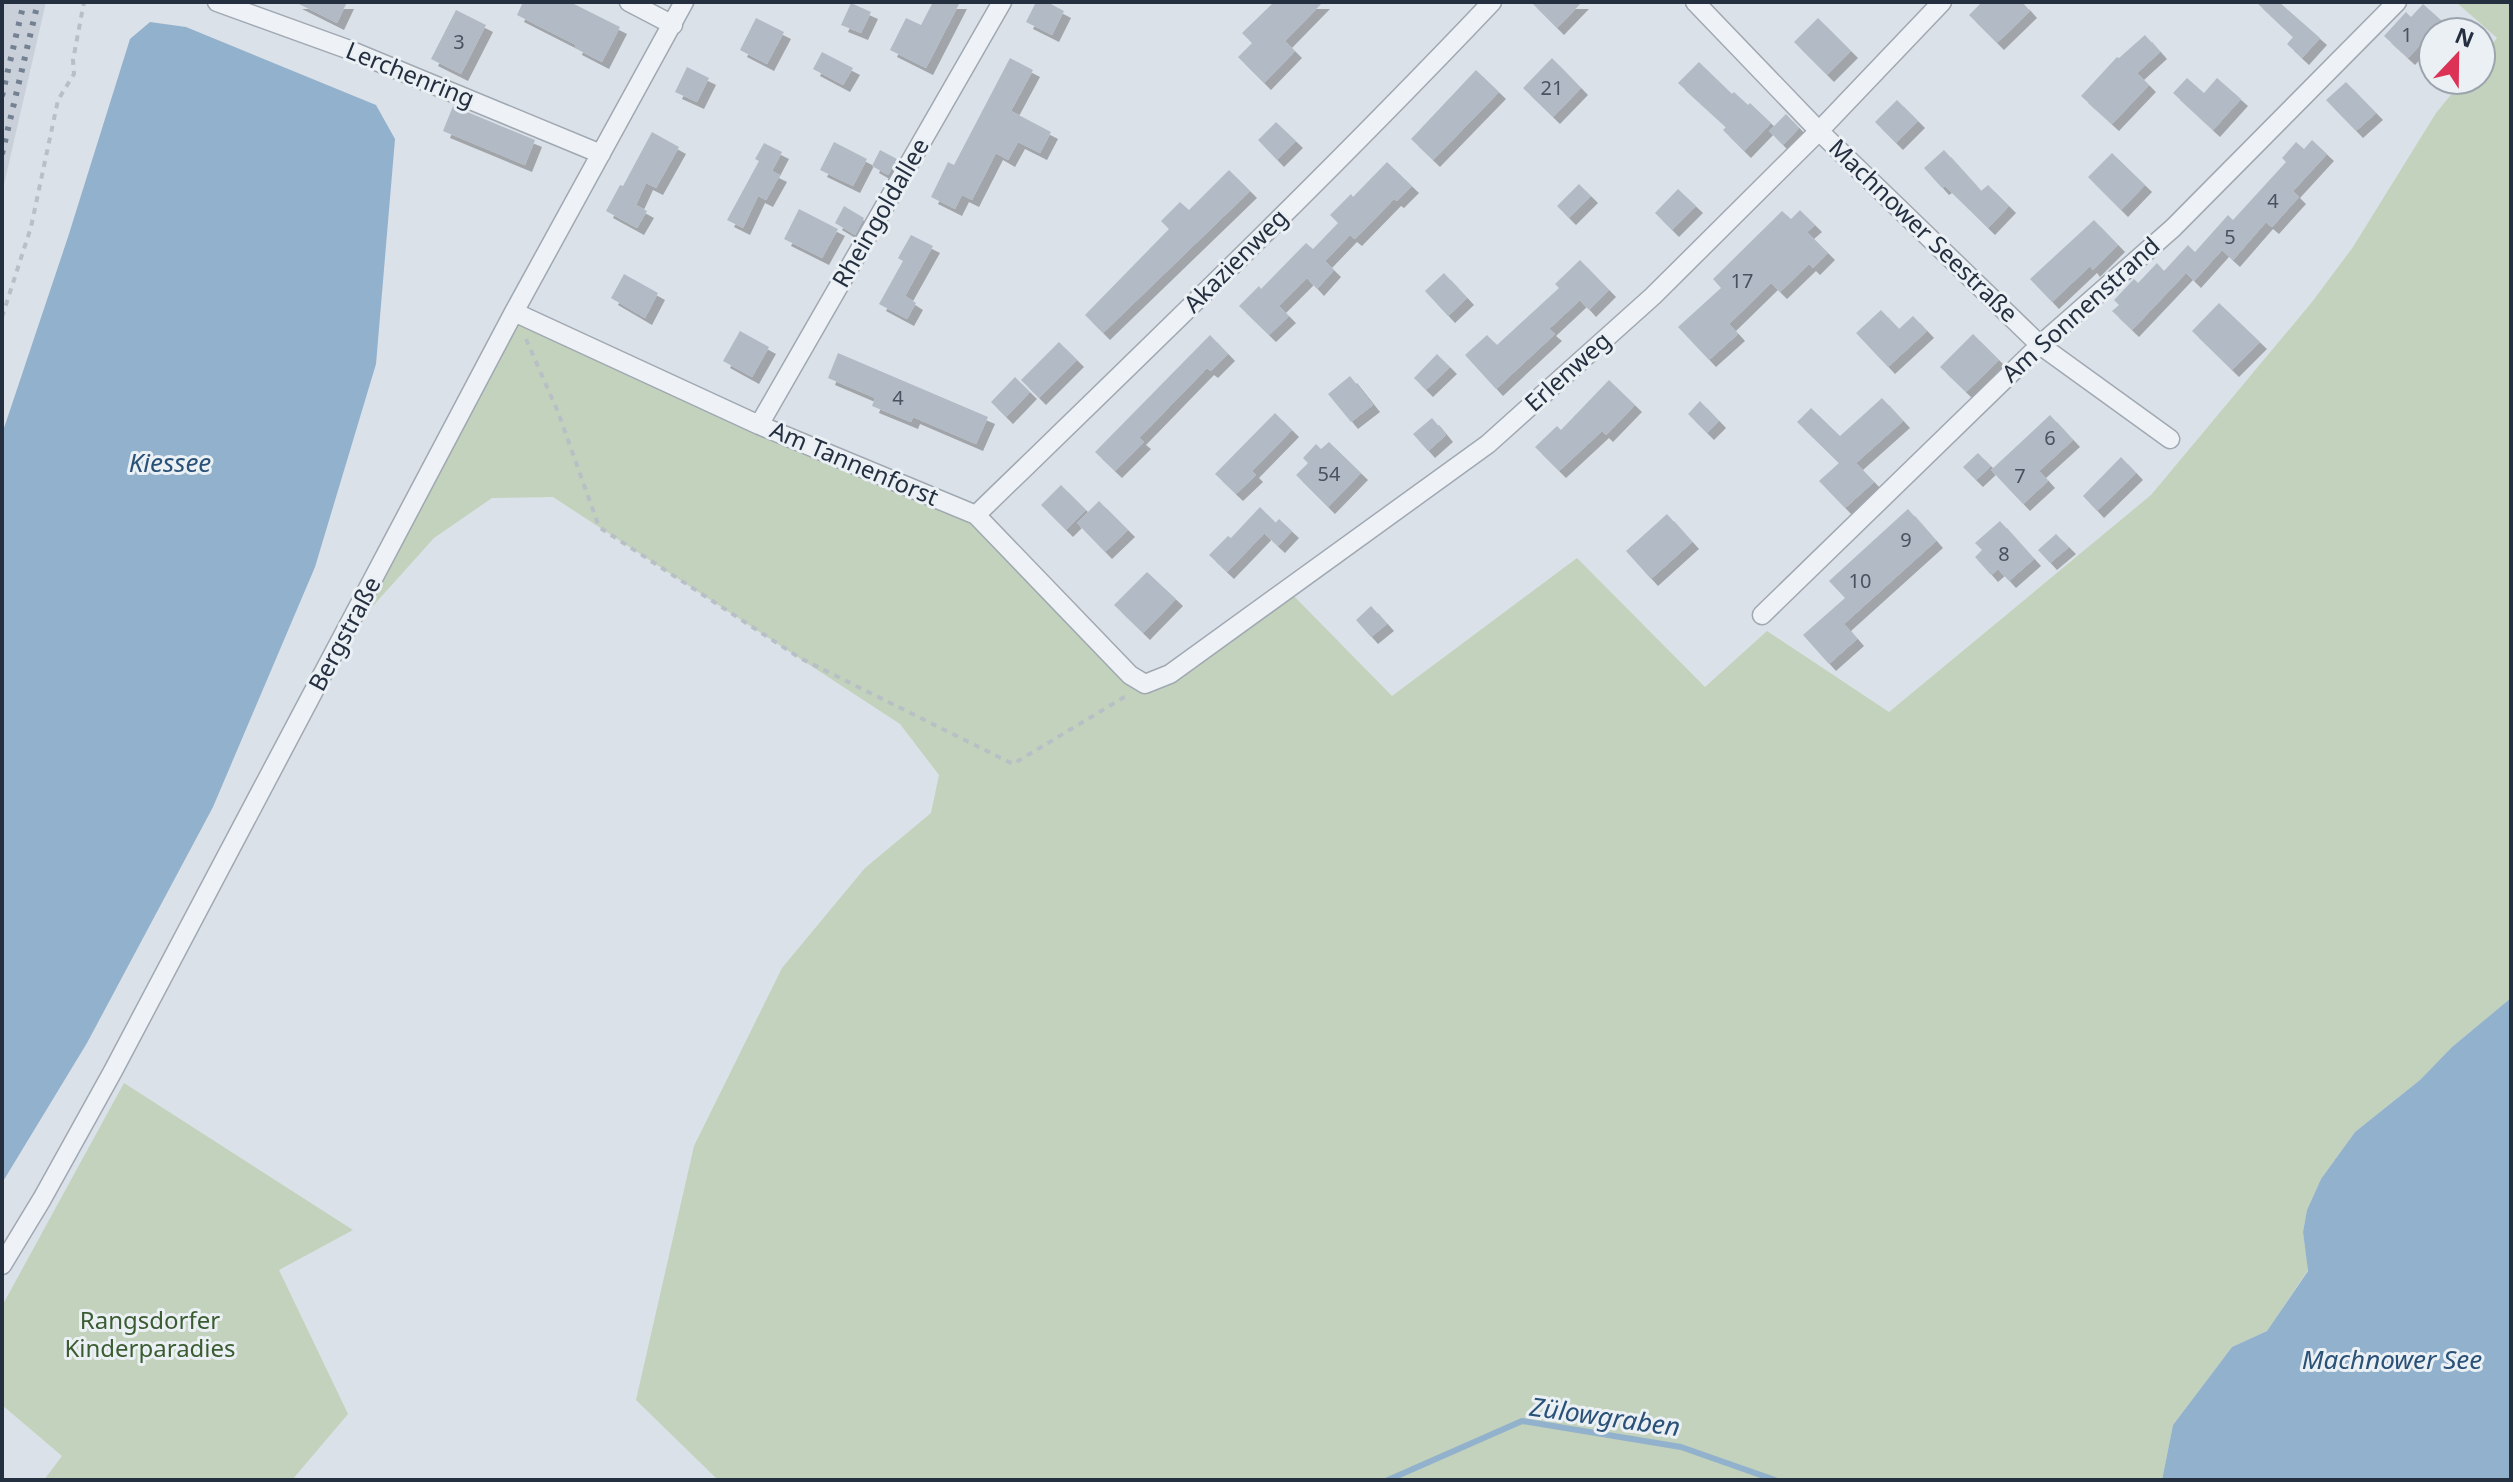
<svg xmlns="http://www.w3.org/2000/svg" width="2513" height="1482" viewBox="0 0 2513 1482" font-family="'Noto Sans',sans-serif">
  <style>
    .built { fill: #c9d0da }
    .green { fill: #c3d2bc }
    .water { fill: #92b1cc }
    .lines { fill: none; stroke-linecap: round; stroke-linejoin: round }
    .stream { stroke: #92b1cc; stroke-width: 6 }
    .building { fill: #b2bac5; filter: url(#shadow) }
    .street-casing { stroke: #a0a8b2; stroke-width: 21 }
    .path { stroke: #b9bfc6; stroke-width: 4; stroke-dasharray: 6 6; stroke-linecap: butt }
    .street { stroke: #eef1f5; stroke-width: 18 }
    .rail { stroke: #738192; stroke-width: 6; stroke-dasharray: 4 8; stroke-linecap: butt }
    .labels { text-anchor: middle; stroke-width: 6; stroke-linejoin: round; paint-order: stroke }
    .number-label { font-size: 20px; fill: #485260 }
    .street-label { font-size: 24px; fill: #242f3f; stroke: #ebf0f5 }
    .park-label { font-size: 24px; fill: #3b5c30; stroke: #ebf0f5 }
    .water-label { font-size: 26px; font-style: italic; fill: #2a5177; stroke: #ebf0f5 }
  </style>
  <defs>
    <filter id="shadow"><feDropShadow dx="7" dy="7" stdDeviation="0" flood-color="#0004"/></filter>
  </defs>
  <rect width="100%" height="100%" fill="#dbe1e8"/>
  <path class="built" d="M2 2H46L2 193Z"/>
  <path class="green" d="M2456 2H2511V998L2452 1047 2420 1080 2355 1132 2321 1179 2307 1210 2303 1232 2308 1270 2267 1331 2232 1347 2173 1425 2162 1480H718L636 1400 694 1146 782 968 865 868 931 813 939 775 900 724 553 497 492 498 434 538 345 637 514 312 976 515 1145 684 1287 589 1392 696 1577 558 1705 687 1767 631 1889 712 2151 495 2312 302 2353 247 2436 113 2463 80H2481V58L2497 38Z
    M124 1083 353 1230 279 1270 348 1414 292 1480H44L62 1456 2 1405V1306Z"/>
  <path class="water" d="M150 22 186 27 376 105 395 139 376 364 315 567 213 807 87 1043 2 1183V434L68 237 130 39Z
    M2511 998V1480H2162L2173 1425 2232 1347 2267 1331 2308 1271 2303 1232 2307 1210 2321 1179 2355 1132 2420 1080 2452 1047Z"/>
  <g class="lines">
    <path class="stream" d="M1388 1480 1522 1421 1681 1447 1775 1480"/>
  </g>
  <path class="building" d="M295 2H347L337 23Z
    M523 2H570L620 27 602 62 575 48 576 45 517 15Z
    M933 2H960L926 68 890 50 906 18 921 25Z
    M1036 2H1047L1064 11 1052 35 1026 22Z
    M1274 2H1323L1285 41 1295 51 1264 83 1238 57 1252 43 1242 33Z
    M1531 2H1582L1557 28Z
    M1982 2H2022L2030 11 1997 43 1969 15Z
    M2256 2H2279L2320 38 2302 58 2287 44 2293 37Z
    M851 3 871 12 861 33 841 25Z
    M2423 4 2442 21 2408 58 2384 36 2406 12 2411 17Z
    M456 10 486 25 461 74 431 59Z
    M756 18 784 32 767 64 740 50Z
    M1818 18 1851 51 1827 75 1794 42Z
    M2145 35 2160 52 2137 73 2149 85 2112 124 2081 96 2117 57 2119 58Z
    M822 52 853 68 843 85 813 69Z
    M1010 58 1033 70 1011 111 1051 132 1040 153 1018 142 1008 160 996 153 972 200 962 195 955 209 931 197 948 162 954 165Z
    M1552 58 1581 88 1553 117 1523 88Z
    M1699 62 1732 94 1734 92 1748 105 1750 103 1771 123 1744 151 1723 130 1726 127 1678 83Z
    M687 67 709 78 697 102 675 92Z
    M1476 70 1499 92 1433 160 1411 139Z
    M2187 78 2204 93 2217 78 2241 99 2213 130 2173 93Z
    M2346 82 2376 113 2356 131 2326 100Z
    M1897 100 1918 121 1896 143 1875 122Z
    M453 106 535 140 525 165 443 131Z
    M1786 114 1799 128 1783 145 1769 131Z
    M1276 122 1296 141 1277 160 1258 140Z
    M652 132 679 147 656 188 646 183 636 205 647 211 637 228 606 211 620 185 623 186Z
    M2312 140 2327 154 2293 191 2299 197 2272 227 2266 222 2233 260 2222 250 2194 281 2186 273 2132 330 2112 311 2119 305 2114 300 2134 279 2138 283 2157 263 2164 271 2188 245 2195 252 2228 215 2233 220 2286 162 2282 158 2296 142 2304 149Z
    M834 142 867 159 853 186 820 170Z
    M764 143 782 152 772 171 780 175 766 200 758 196 743 228 727 220 759 161 755 159Z
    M880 150 897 159 888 175 872 166Z
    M1944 150 1981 191 1988 185 2009 206 1988 228 1945 186 1942 188 1924 168Z
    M2112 153 2145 185 2121 210 2088 177Z
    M1387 162 1412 186 1397 201 1394 199 1355 239 1350 235 1325 261 1334 270 1317 289 1307 278 1279 306 1289 316 1269 335 1239 306 1259 286 1261 289 1306 243 1313 249 1338 223 1330 215 1351 194 1353 197Z
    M1229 170 1250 191 1103 333 1085 315 1169 229 1161 221 1180 202 1189 210Z
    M1579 184 1591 196 1569 218 1557 206Z
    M1678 189 1696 206 1672 230 1655 213Z
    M844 206 864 218 855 235 835 223Z
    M799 209 838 229 822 258 784 239Z
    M1800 210 1815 225 1807 232 1828 253 1813 268 1809 264 1780 292 1771 283 1729 324 1738 334 1709 360 1678 327 1721 288 1713 279 1782 211 1791 219Z
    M2094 220 2118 245 2093 270 2090 266 2052 302 2030 279Z
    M911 235 933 246 905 296 916 303 907 319 879 304 903 261 898 258Z
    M1580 260 1609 290 1589 310 1580 300 1549 329 1555 334 1496 389 1465 355 1487 335 1497 345 1559 288 1555 284Z
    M1444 273 1467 298 1448 316 1425 291Z
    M624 274 658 293 645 318 611 298Z
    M2219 303 2260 342 2232 370 2192 331Z
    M1881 310 1899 329 1913 316 1927 331 1888 367 1856 333Z
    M740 331 769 347 752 377 723 361Z
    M1973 334 1999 360 1966 392 1940 367Z
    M1210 335 1228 354 1211 371 1207 368 1139 438 1144 442 1115 471 1095 452Z
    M1059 342 1077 360 1039 398 1021 380Z
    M838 353 988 417 976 444 913 417 911 422 872 406 875 398 828 378Z
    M1437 354 1450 367 1426 390 1414 378Z
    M1350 376 1373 405 1351 422 1328 394Z
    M1015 377 1030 392 1006 417 991 402Z
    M1609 380 1635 405 1606 435 1602 431 1559 471 1535 447 1557 426 1561 430Z
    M1882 398 1903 421 1856 463 1874 482 1845 508 1819 481 1839 463 1797 422 1811 408 1840 436Z
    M1700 401 1719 421 1707 433 1688 414Z
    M1275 413 1292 430 1252 471 1256 475 1236 494 1215 474Z
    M2050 415 2073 440 2039 471 2048 481 2023 504 1991 470Z
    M1432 418 1446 435 1428 451 1413 434Z
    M1329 442 1361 473 1328 507 1296 475 1308 463 1303 458 1316 444 1321 449Z
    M1978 453 1991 466 1976 480 1963 467Z
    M2121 457 2136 473 2097 511 2083 496Z
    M1061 485 1086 510 1066 530 1041 505Z
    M1099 501 1128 530 1105 552 1077 523Z
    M1260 507 1275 522 1227 572 1209 555 1228 536 1231 538Z
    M1908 509 1936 541 1844 624 1857 639 1829 664 1803 635 1845 598 1829 581Z
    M1667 514 1692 542 1651 579 1626 551Z
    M1279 519 1292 531 1278 546 1265 534Z
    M2000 521 2034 559 2009 581 1998 569 1991 575 1975 557 1982 550 1975 543Z
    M2056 534 2069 547 2050 563 2038 550Z
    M1147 572 1176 599 1143 633 1114 605Z
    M1371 606 1387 624 1371 637 1356 620Z"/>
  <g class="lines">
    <g class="street-casing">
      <path id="street" d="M217 2 347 49 601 154
        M629 2 673 25
        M1695 2 1819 131 2040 345 2170 439
        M514 312 759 425 976 515 1130 675 1145 684 1170 674 1488 444 1653 296 1819 131 1942 2
        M759 425 1002 2
        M976 515C1150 346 1325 178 1492 2
        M1762 615 2040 345 2173 228 2397 2
        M2 1265 42 1199 113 1071 514 312 684 2"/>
    </g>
    <path class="path" d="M2 317 31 227 58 100 74 74 73 60 84 2
      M526 339 558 412 599 527 800 658 1013 764 1126 696"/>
    <use href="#street" class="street"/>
    <path class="rail" d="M2 96 24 2
      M2 154 38 2"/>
  </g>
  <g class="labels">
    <g class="number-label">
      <text x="2407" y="42">1</text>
      <text x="459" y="49">3</text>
      <text x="1552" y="95">21</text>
      <text x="2273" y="208">4</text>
      <text x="2230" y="244">5</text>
      <text x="1742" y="288">17</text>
      <text x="898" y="405">4</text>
      <text x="2050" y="445">6</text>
      <text x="1329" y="481">54</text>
      <text x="2020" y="483">7</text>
      <text x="1906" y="547">9</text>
      <text x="2004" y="561">8</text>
      <text x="1860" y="588">10</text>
    </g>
    <g class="street-label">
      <text transform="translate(410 75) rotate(22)" y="8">Lerchenring</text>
      <text transform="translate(881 213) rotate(-60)" y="8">Rheingoldallee</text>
      <text transform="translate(1923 231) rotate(44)" y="8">Machnower Seestraße</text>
      <text transform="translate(1236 261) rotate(-45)" y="8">Akazienweg</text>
      <text transform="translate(2081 310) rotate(-42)" y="8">Am Sonnenstrand</text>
      <text transform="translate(1568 372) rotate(-42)" y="8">Erlenweg</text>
      <text transform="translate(854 464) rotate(23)" y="8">Am Tannenforst</text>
      <text transform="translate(345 634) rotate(-62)" y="8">Bergstraße</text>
    </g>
    <g class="park-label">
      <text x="150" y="1329">Rangsdorfer<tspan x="150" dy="28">Kinderparadies</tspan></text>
    </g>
    <g class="water-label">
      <text x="170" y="472">Kiessee</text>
      <text x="2392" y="1369">Machnower See</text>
      <text transform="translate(1605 1417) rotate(8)" y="9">Zülowgraben</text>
    </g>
  </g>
  <rect width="2513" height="1482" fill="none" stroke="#242f3f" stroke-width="8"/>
  <g transform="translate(2457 56) rotate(22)"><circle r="38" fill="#ebf0f5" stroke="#9ba3ac" stroke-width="2"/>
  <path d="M0-6L14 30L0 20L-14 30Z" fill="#db3255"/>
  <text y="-12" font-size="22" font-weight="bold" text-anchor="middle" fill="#242f3f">N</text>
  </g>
</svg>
